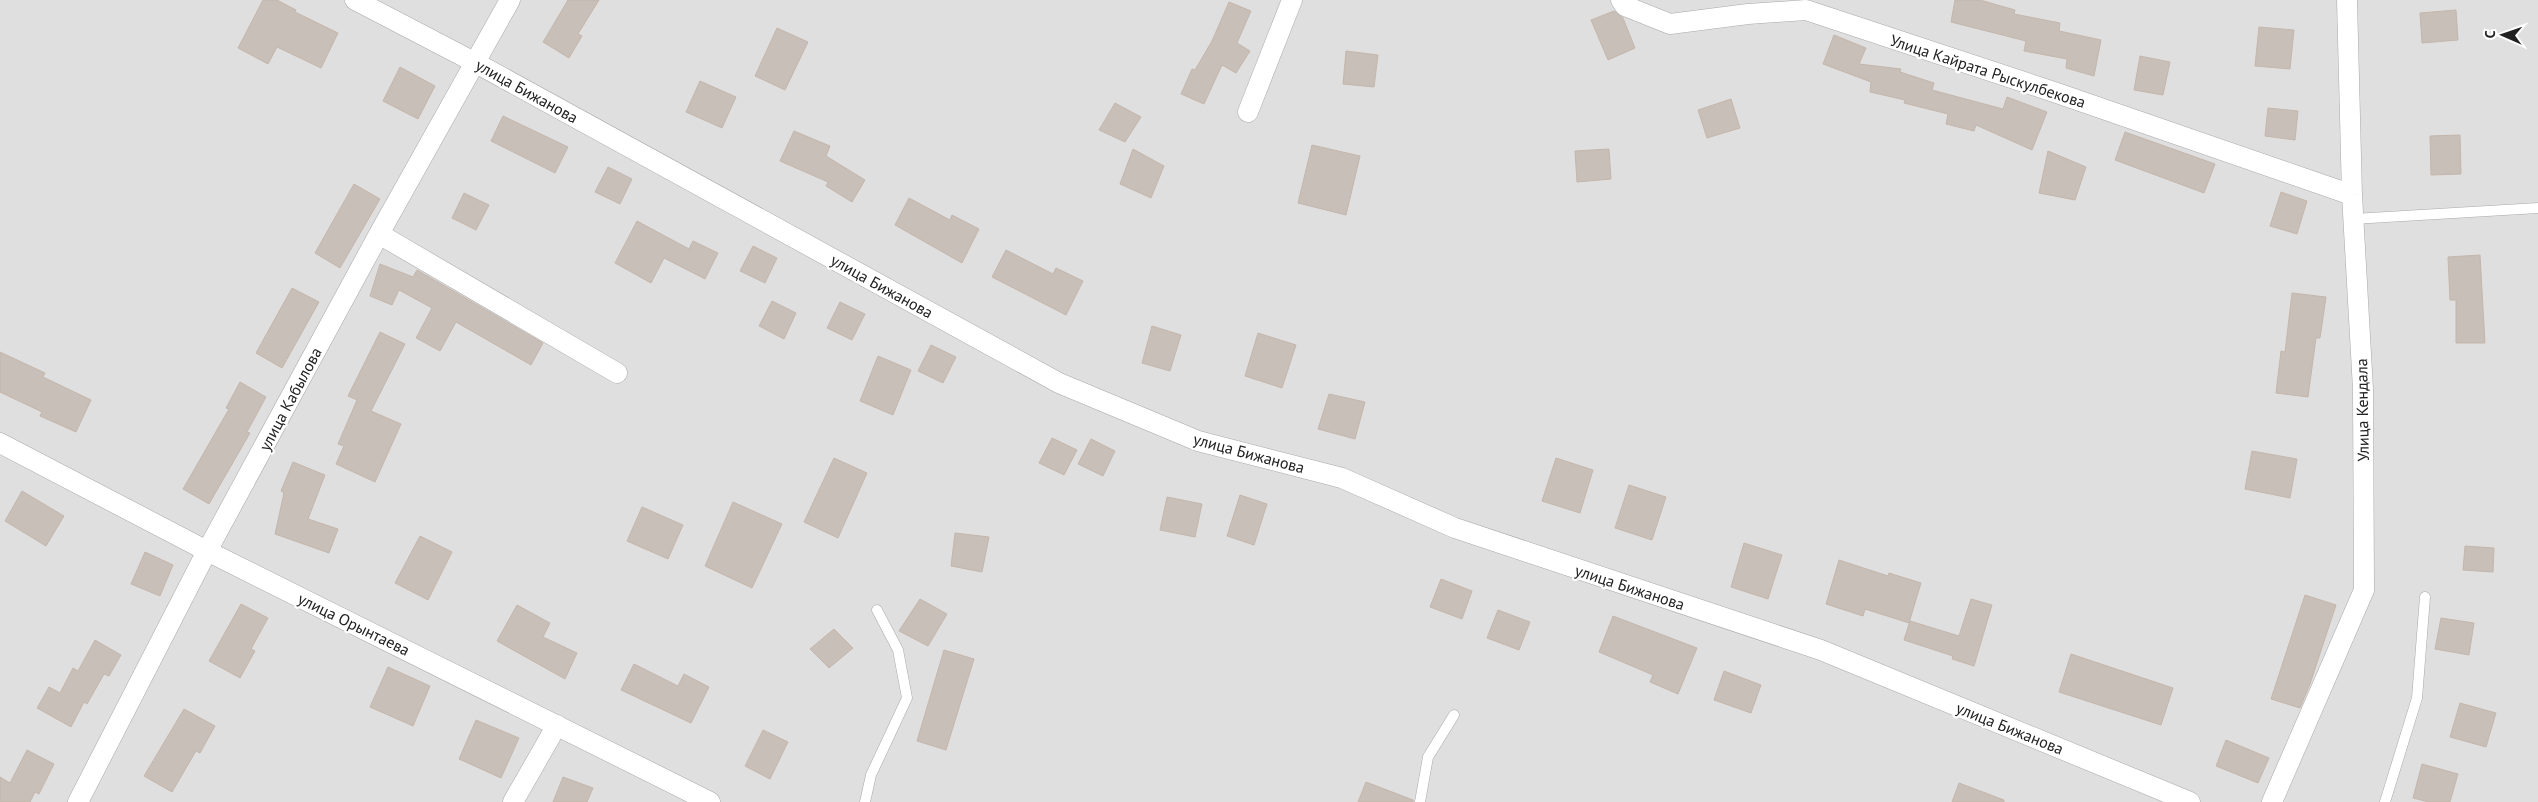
<svg xmlns="http://www.w3.org/2000/svg" width="2538" height="802" viewBox="0 0 2538 802" font-family="'PT Sans',sans-serif">
  <style>
    .residential { fill: #e0dfdf }
    .building { fill: #c7bfb8; stroke: #c4b6ab }
    .lines { fill: none; stroke-linecap: round; stroke-linejoin: round }
    .lane-casing { stroke: #a9a9a9; stroke-width: 11 }
    .street-casing { stroke: #a9a9a9; stroke-width: 21 }
    .lane { stroke: #fff; stroke-width: 10 }
    .street { stroke: #fff; stroke-width: 20 }
    .labels { text-anchor: middle; stroke-width: 4.5; stroke-linejoin: round; paint-order: stroke }
    .street-label { font-size: 16px; fill: #222; stroke: #fff }
  </style>
  <rect width="100%" height="100%" fill="#f2efe9"/>
  <path class="residential" d="M0 0H2538V802H0Z"/>
  <path class="building" d="M263 0H277L296 10 295 12 338 33 321 68 277 47 268 64 238 48Z
    M568 0H599L578 34 582 36 569 58 543 42Z
    M1955 0H1980L2015 10 2014 14 2060 23 2059 31 2101 40 2094 76 2066 68 2067 59 2024 51 2026 41 1951 22Z
    M1229 2 1251 11 1237 43 1250 51 1236 73 1222 65 1204 104 1181 94 1192 69 1195 70 1212 41Z
    M2456 10 2458 40 2422 43 2420 13Z
    M1614 11 1623 18 1635 48 1608 60 1591 20Z
    M2259 27 2294 30 2290 69 2255 66Z
    M777 28 808 42 785 90 755 76Z
    M1834 35 1866 48 1859 64 1901 69 1900 72 1934 83 1932 90 2003 109 2007 97 2047 112 2032 150 1976 125 1974 131 1946 124 1948 114 1904 103 1905 100 1870 92 1871 82 1823 64Z
    M1346 51 1378 55 1374 87 1343 84Z
    M2140 56 2170 62 2163 95 2134 90Z
    M400 67 435 86 418 119 383 101Z
    M700 81 736 97 722 128 686 112Z
    M1731 99 1740 128 1707 138 1698 110Z
    M1115 103 1141 117 1125 142 1099 130Z
    M2268 108 2298 111 2295 140 2265 136Z
    M503 116 568 147 555 173 491 141Z
    M794 131 830 146 826 156 865 180 852 202 826 186 828 182 780 161Z
    M2125 132 2215 164 2204 193 2115 160Z
    M2460 135 2461 174 2431 175 2430 136Z
    M1312 145 1360 156 1346 215 1298 203Z
    M1133 149 1164 166 1151 198 1120 184Z
    M1609 149 1611 179 1577 182 1575 151Z
    M2048 151 2086 167 2075 200 2039 193Z
    M608 167 632 179 620 204 595 192Z
    M354 184 380 199 340 268 315 253Z
    M2281 192 2307 201 2297 234 2270 226Z
    M464 193 489 205 476 230 452 218Z
    M909 198 950 220 952 215 979 229 962 263 895 225Z
    M637 221 689 249 693 241 718 253 705 279 664 258 651 283 615 263Z
    M753 246 777 258 765 283 740 271Z
    M1006 250 1053 274 1056 268 1083 281 1066 315 992 277Z
    M2480 255 2485 343H2456V300H2450L2448 257Z
    M380 264 413 277 417 270 543 343 531 365 456 322 440 351 416 338 432 308 399 290 392 305 370 296Z
    M292 288 319 302 282 368 256 353Z
    M2292 293 2326 297 2320 338H2316L2308 397 2276 393 2281 351 2285 352Z
    M772 301 796 313 784 339 759 326Z
    M840 302 865 314 852 340 827 328Z
    M1152 326 1181 335 1170 371 1142 363Z
    M380 332 405 344 371 411 401 424 375 482 336 464 344 446 338 444 357 400 348 396Z
    M1258 333 1296 345 1282 388 1245 376Z
    M931 345 956 357 943 383 918 371Z
    M0 352 45 373 43 377 91 400 76 432 40 416 42 412 0 392Z
    M878 356 911 370 893 415 860 401Z
    M240 382 266 397 247 432 250 433 209 504 183 489 229 409 226 408Z
    M1329 394 1365 402 1355 439 1318 429Z
    M1052 438 1077 450 1064 475 1039 463Z
    M1091 439 1115 451 1103 476 1078 464Z
    M2252 451 2297 459 2290 498 2245 489Z
    M834 458 867 473 838 538 804 522Z
    M1556 458 1593 470 1580 513 1542 501Z
    M293 462 325 475 308 519 338 529 329 553 275 534 284 493 281 491Z
    M1629 485 1666 497 1652 540 1615 528Z
    M22 491 64 516 46 546 5 521Z
    M1240 495 1267 504 1254 545 1227 536Z
    M1167 497 1202 504 1195 537 1160 530Z
    M733 502 782 524 752 588 705 566Z
    M642 507 683 525 668 559 627 541Z
    M955 533 989 537 982 572 951 566Z
    M420 536 452 552 428 600 395 583Z
    M1744 543 1782 555 1768 599 1731 587Z
    M2465 546 2494 548 2493 572 2463 570Z
    M145 552 173 565 160 596 131 584Z
    M1839 560 1888 576 1889 573 1921 583 1909 623 1865 609 1863 616 1826 604Z
    M1441 579 1472 591 1462 619 1430 607Z
    M2305 595 2336 605 2310 684 2300 708 2271 699Z
    M920 599 947 614 928 646 899 631Z
    M1971 599 1992 605 1974 666 1952 659 1953 656 1904 640 1910 621 1959 636Z
    M241 604 268 618 251 649 255 651 240 678 209 661Z
    M517 605 550 623 543 637 577 653 565 679 497 641Z
    M1498 610 1530 622 1519 650 1487 638Z
    M1613 616 1697 648 1678 694 1650 682 1653 675 1599 652Z
    M2441 618 2474 623 2469 655 2435 649Z
    M834 629 853 648 829 668 810 649Z
    M95 640 121 655 109 676 104 674 87 704 84 702 71 727 37 708 49 687 60 693 73 668 78 671Z
    M944 650 974 659 946 750 917 741Z
    M2071 654 2173 688 2161 725 2059 692Z
    M634 664 678 686 684 674 709 687 691 723 621 690Z
    M388 667 430 686 413 726 370 707Z
    M1724 671 1761 685 1751 713 1714 700Z
    M2460 703 2496 713 2486 747 2450 737Z
    M184 709 215 726 200 753 196 751 172 792 144 776Z
    M476 720 519 738 501 778 459 759Z
    M763 730 788 742 770 779 745 766Z
    M2226 740 2269 758 2258 783 2216 766Z
    M27 750 54 764 39 794 35 792 30 802H0V777L10 783Z
    M2422 764 2458 774 2450 802H2429L2413 798Z
    M563 777 593 788 587 802H553Z
    M1366 782 1413 800V802H1358Z
    M1959 783 2004 800V802H1952Z"/>
  <g class="lines">
    <g class="lane-casing">
      <path id="lane" d="M2353 219 2538 208
        M865 802 871 775 907 698 898 650 877 610
        M1420 802 1428 757 1454 715
        M2385 802 2417 698 2425 597"/>
    </g>
    <g class="street-casing">
      <path id="street" d="M355 0 476 63 1059 383 1198 441 1342 478 1455 528 1821 650 2190 802
        M1621 0 1625 6 1670 24 1748 14 1806 10 2054 92 2352 195
        M1248 112 1292 0
        M379 234 617 373
        M0 443 207 551 710 802
        M78 802 207 551 379 234 510 0
        M513 802 557 725
        M2272 802 2364 590 2363 389 2352 195 2347 0"/>
    </g>
    <use href="#lane" class="lane"/>
    <use href="#street" class="street"/>
  </g>
  <g class="labels">
    <g class="street-label">
      <text transform="translate(1988 71) rotate(18)" y="6">Улица Кайрата Рыскулбекова</text>
      <text transform="translate(527 91) rotate(29)" y="6">улица Бижанова</text>
      <text transform="translate(882 286) rotate(29)" y="6">улица Бижанова</text>
      <text transform="translate(290 399) rotate(-62)" y="6">улица Кабылова</text>
      <text transform="translate(2362 410) rotate(-91)" y="6">Улица Кендала</text>
      <text transform="translate(1249 453) rotate(15)" y="6">улица Бижанова</text>
      <text transform="translate(1630 587) rotate(18)" y="6">улица Бижанова</text>
      <text transform="translate(354 624) rotate(26)" y="6">улица Орынтаева</text>
      <text transform="translate(2010 728) rotate(22)" y="6">улица Бижанова</text>
    </g>
  </g>
  <g transform="translate(2503 35) rotate(272)" stroke="#ffffff" stroke-width="4" paint-order="stroke">
  <path d="M0-4L9 19L0 12L-9 19Z" fill="#222222"/>
  <text y="-8" font-size="14" font-weight="bold" text-anchor="middle" fill="#222222">С</text>
  </g>
</svg>
